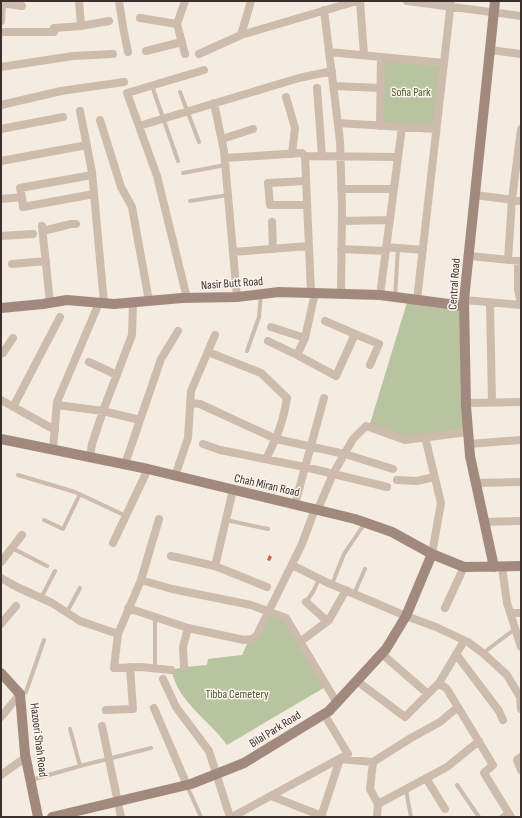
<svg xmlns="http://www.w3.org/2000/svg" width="522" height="818" viewBox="0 0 522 818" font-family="'Sofia Sans Condensed',sans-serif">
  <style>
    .green { fill: #b8c4a0 }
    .building { fill: #c8694b }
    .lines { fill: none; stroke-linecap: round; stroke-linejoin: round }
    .lane { stroke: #cdbbac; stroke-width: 4 }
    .street { stroke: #cdbbac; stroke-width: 8 }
    .secondary { stroke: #a18a7d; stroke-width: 10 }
    .labels { text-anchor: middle; stroke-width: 3; stroke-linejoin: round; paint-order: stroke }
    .park-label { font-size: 12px; fill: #4a5a2e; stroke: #fbf5ee }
    .street-label { font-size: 12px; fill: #3b302b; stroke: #fbf5ee }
  </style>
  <rect width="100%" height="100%" fill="#f4ebe1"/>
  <path class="green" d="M381 57 444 63 436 129 380 126Z
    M408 299 464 306 468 432 405 440 369 427Z
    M269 611 286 618 327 686 227 745C214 727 196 714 183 696 177 688 174 679 171 670L184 667 207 665 208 659 242 655 249 640Z"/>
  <path class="building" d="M269 555 272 557 270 561 267 560Z"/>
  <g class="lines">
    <path class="lane" d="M152 86 178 161
      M180 92 199 142
      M183 173 225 165
      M190 201 228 195
      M395 297 398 248
      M247 351 259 317 261 294
      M18 475 75 492 126 516
      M44 520 63 529 80 494
      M226 520 268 529
      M12 548 47 566
      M332 584 344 554 365 523
      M354 594 365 569
      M41 598 55 571
      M306 602 313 592 319 579
      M67 612 80 588
      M155 617V668
      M483 653 515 629
      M20 694 26 692 44 640
      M80 766 151 748
      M31 780 80 766 70 729
      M457 785 479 817
      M187 786 201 817
      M406 790 411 817
      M501 817 508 812"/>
    <path class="street" d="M79 1 81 26
      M119 1 123 27 128 52
      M360 1 364 55
      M407 1 521 16
      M1 3 22 6
      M324 10 340 141 342 207 341 294
      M140 18 177 24 185 1
      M1 21 2 3
      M177 24 185 54
      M1 32H54V28L81 26 109 21
      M241 35 357 1
      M490 50 521 54
      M146 51 182 42
      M329 52 444 63
      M199 54 241 35 251 1
      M1 67 73 56 113 54
      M334 86 381 88
      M317 88 322 156
      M286 97 295 128 292 154
      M214 103 224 151 237 297
      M1 105 61 91 124 82
      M80 111 92 172 104 303
      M100 120 121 187 132 207 149 301
      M338 123 436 129
      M139 126 299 78 332 71
      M380 126 381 57
      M1 129 63 117
      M222 139 253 129
      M305 156 311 293
      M225 158 302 153 305 156 398 157
      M1 161 87 145
      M306 181 268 183 270 205H307
      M341 189H394
      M475 195 521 201
      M22 197 23 207 94 194
      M1 199 22 197 20 188 92 175
      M342 221 390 220
      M272 222 273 249
      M42 226 50 303
      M43 231 71 224H76
      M1 236 33 234
      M386 247 423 250
      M341 249 386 251
      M233 252 309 246
      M469 256 521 261
      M508 260 512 199 521 129
      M518 261V289L521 304
      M12 264 46 261
      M380 295 402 127
      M187 298 157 176 127 93 204 70
      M417 300 451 1
      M464 300 521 305
      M490 303 492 402
      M271 327 305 338
      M355 334 379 344 370 365
      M268 341 297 355 305 338 315 293
      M1 352 3 353 13 338
      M208 352 261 373 287 398C283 423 277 437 266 459
      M297 355 336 376 355 334 325 321
      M89 362 117 375
      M1 400 55 430
      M190 403 200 404 276 439 345 454 393 469
      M466 403 521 402
      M57 405 103 411 140 420
      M13 407 60 317
      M425 437 441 503 432 554
      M203 444 220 450 305 467 387 487
      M469 444 521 440
      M53 449 57 402 99 303
      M90 457 92 444 103 411 132 335 133 303
      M125 464 161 359 178 331
      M175 476 188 438 191 391 215 335
      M397 480 417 481 434 477
      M475 483 521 482
      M233 490 215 566 267 587
      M295 504 324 398
      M318 509 333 474 353 439 366 426 405 440 468 432
      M159 519 141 580 118 634 114 668 140 667 171 670
      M484 522 521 521
      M113 543 148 469
      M171 556 215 566
      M1 562 22 535
      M292 565 326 582 406 616 436 627 468 642 484 654 507 675 520 697 521 709
      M502 567 507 603 521 647
      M1 578 17 587 52 603 80 621 118 634
      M141 580 172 589 251 605 286 618 337 703
      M306 602 327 621
      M128 608 188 628 244 640 252 639 257 635 302 544 315 509
      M445 608 464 567
      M510 613H521
      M1 624 16 606
      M464 641 439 683 447 689 493 765 484 773 511 817
      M300 642 329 620 346 590
      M382 654 428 694
      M456 654 499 711 503 720
      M184 667 183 647 188 628
      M163 679 176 707 209 751 230 817
      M357 681 405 717 439 683
      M154 708 187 785
      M106 710 133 709 130 667
      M1 717 20 694
      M102 726 121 817
      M521 757 517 760 521 770
      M373 762 370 789 378 804 377 817
      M1 775 26 757
      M426 778 445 809
      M271 796 322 816
      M378 804 447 767 479 741
      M232 817 348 754 324 714
      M321 817 340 759 373 762 411 738 440 722 458 707"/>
    <path class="secondary" d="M1 308 43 304 67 300 114 304 182 298 237 297 279 292 380 295 464 306
      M1 439 148 469 355 519 392 532 432 554 464 567 521 566
      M494 567 470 456 466 406 464 300 495 1
      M1 673 20 694 25 754 38 817
      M52 817 191 784 244 763 329 711 386 649 406 616 432 554"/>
  </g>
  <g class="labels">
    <g class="park-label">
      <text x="411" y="96">Sofia Park</text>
      <text x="237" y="698">Tibba Cemetery</text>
    </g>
    <g class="street-label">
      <text transform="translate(232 283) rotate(-4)" y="4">Nasir Butt Road</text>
      <text transform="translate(454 284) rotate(-86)" y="4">Central Road</text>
      <text transform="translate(267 485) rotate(13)" y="4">Chah Miran Road</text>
      <text transform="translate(275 729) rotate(-32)" y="4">Bilal Park Road</text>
      <text transform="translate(39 740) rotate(83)" y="4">Hazoori Shah Road</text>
    </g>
  </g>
  <rect width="522" height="818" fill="none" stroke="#3b302b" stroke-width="4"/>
</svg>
